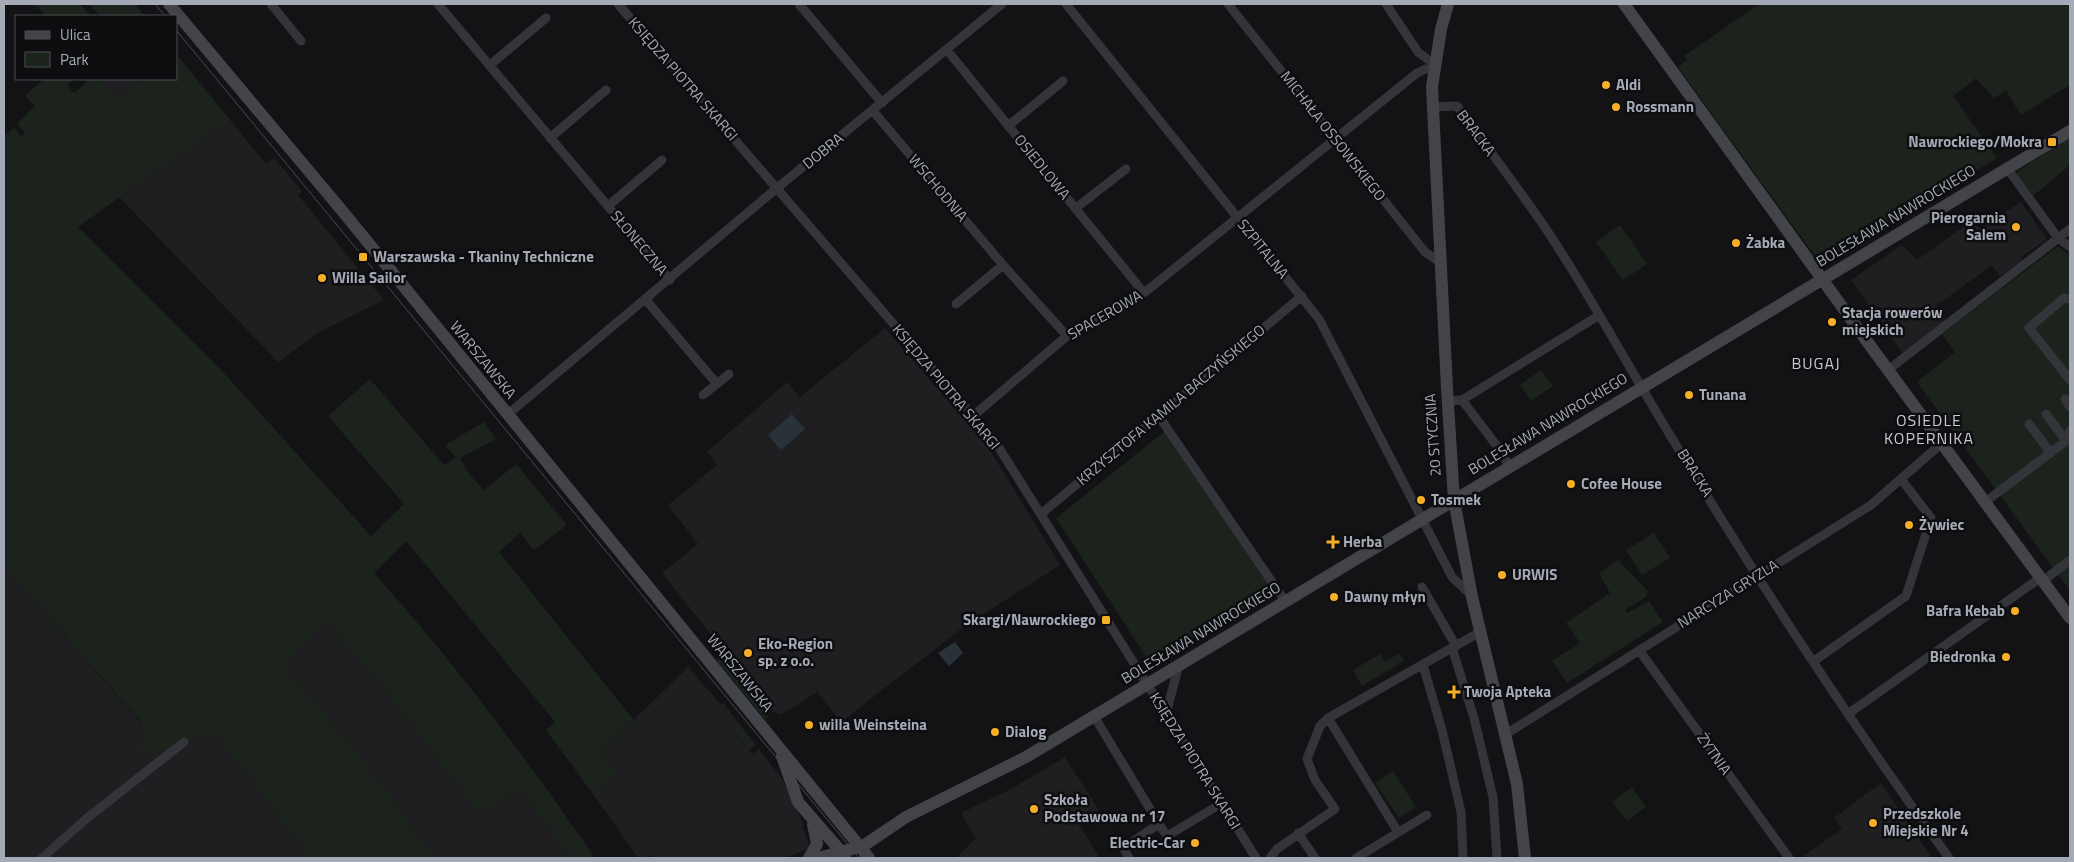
<svg xmlns="http://www.w3.org/2000/svg" width="2074" height="862" viewBox="0 0 2074 862" font-family="'Titillium Web',sans-serif">
  <style>
    .built { fill: #1f1f22 }
    .green { fill: #1b231c }
    .water { fill: #293239 }
    .lines { fill: none; stroke-linecap: round; stroke-linejoin: round }
    .street { stroke: #34353a; stroke-width: 9 }
    .secondary { stroke: #42444a; stroke-width: 12 }
    .tram { stroke: #47494f; stroke-width: 1 }
    .poi-dot { fill: #f8af28; stroke: #0e0e10; stroke-width: 2 }
    .labels { text-anchor: middle; stroke-width: 5; stroke-linejoin: round; paint-order: stroke }
    .street-label { font-size: 15px; fill: #a4aab6; stroke: #0e0e10 }
    .poi-label { font-size: 15px; font-weight: bold; fill: #a4aab6; stroke: #0e0e10; text-anchor: start }
    .neighbourhood-label { font-size: 16px; letter-spacing: 1px; fill: #c5c8d1; stroke: #0e0e10 }
  </style>
  <rect width="100%" height="100%" fill="#131315"/>
  <path class="built" d="M86 79H176L124 122Z
    M226 120H230L266 164 274 158 302 191 298 195 384 300 321 331 278 362 119 197Z
    M2021 202 2047 239 2021 257 2023 260 2000 276 1992 265 1936 306 1947 322 1903 354 1851 280 1902 245 1917 260 1973 220 1980 229Z
    M885 328 988 447 1060 565 965 626 841 722 817 692 781 715 773 712 662 573 698 544 668 505 717 465 707 452 787 382 800 397Z
    M4 568 143 725 214 734 267 800 309 858H4Z
    M326 621 386 692 479 815 521 788 569 858H436L363 759 284 665Z
    M688 667 735 721 729 727 749 750 752 754 759 749 783 780 804 825 802 827 809 844 807 849 786 858H652L651 856 638 858 593 794 617 774 601 752Z
    M1065 757 1099 810 1078 823 1100 858H956L976 838 961 813 1011 789Z
    M1881 783 1932 858H1801L1842 829 1834 818Z"/>
  <path class="green" d="M34 4H80L91 16H46Z
    M89 4H135L145 16H100Z
    M1759 4H2070V88L2068 86 2021 115 2006 91 1994 98 1976 78 1953 96 1997 158 1835 256 1829 248 1815 256 1678 67 1687 60 1684 56Z
    M178 56 230 120 226 121 78 227 225 374 371 536 404 504 328 416 370 379 444 465 456 458 445 445 484 422 496 439 460 458 470 475 484 490 516 464 567 525 534 550 520 533 499 552 634 720 601 752 617 774 593 794 546 730 555 722 406 541 374 573C455 663 527 759 595 858H569L521 788 479 815 386 692 326 621 284 665 363 759 436 858H309L267 800 214 734 139 757 143 724 4 568V137L14 127 21 136 25 134 17 123 35 106 25 96 44 79 72 80 67 85 74 93 87 82 86 79H99L117 100 143 79H176Z
    M2070 138V165L2033 196 2017 175 2018 171Z
    M1620 225 1647 264 1623 280 1596 242Z
    M2058 246 2070 255V591L1917 382 1955 352 1942 334Z
    M1541 370 1553 386 1531 401 1520 385Z
    M1164 432 1275 592 1150 663 1056 518Z
    M1654 533 1670 558 1642 575 1626 550Z
    M1618 560 1648 591 1646 597 1625 610 1627 613 1649 601 1663 622 1567 683 1552 661 1580 643 1566 623 1610 593 1599 573Z
    M1400 653 1404 661 1362 686 1353 670 1380 654 1385 662Z
    M719 657 769 717 765 719 717 661Z
    M723 703 756 745 749 750 729 726 735 721 720 705Z
    M1393 771 1416 807 1399 818 1375 783Z
    M1632 787 1646 807 1627 821 1612 802Z"/>
  <path class="water" d="M792 414 805 429 781 450 768 435Z
    M955 642 963 653 949 666 938 653Z"/>
  <g class="lines">
    <path class="street" d="M271 4 301 41
      M438 4 670 280
      M618 4 996 443 1256 858
      M799 4 882 103
      M1066 4 1319 319 1452 577 1472 596
      M1228 4 1425 252 1441 263
      M947 50 1144 293
      M490 65 546 18
      M1433 107 1457 106C1491 153 1528 200 1559 249 1592 300 1621 353 1652 405 1744 560 1843 712 1949 858
      M873 111 1003 265 1067 336
      M1008 126 1063 81
      M550 138 606 90
      M2007 168 2058 238 2070 247
      M608 206 662 160
      M1076 208 1126 169
      M2070 299 2064 298 2029 328 2070 380
      M646 300 717 384
      M956 304 1003 265
      M1888 370 2070 229
      M703 395 729 374
      M2065 399 2070 407
      M1462 400 1500 450 1509 466
      M1448 401 1462 400 1598 316
      M2046 414 2066 441
      M507 415 777 188 1002 4
      M1158 415 1285 601
      M973 416 1067 336 1144 293 1417 73 1435 65 1418 52 1386 4
      M2029 424 2051 453
      M1985 502 2066 441 2070 431
      M1041 514 1302 296
      M2043 581 2070 560
      M1422 587 1456 646
      M1452 648 1474 718 1493 797 1497 858
      M1639 650 1789 858
      M1814 661 1906 596 1931 518 1901 479
      M1423 665 1442 730 1461 812 1463 858
      M1166 714 1179 664
      M1848 714 2040 578
      M1094 716 1159 824
      M1328 718 1398 832
      M1506 734 1871 505 1942 443
      M1298 833 1315 858
      M42 858 86 819 184 742
      M1129 858 1125 851 1126 846 1159 824 1167 836 1214 808
      M1270 858 1277 849 1335 809 1315 780 1307 759 1320 726 1328 718 1480 632
      M1356 858 1427 815"/>
    <path class="secondary" d="M169 4 344 213 869 858
      M1448 4 1441 29 1432 87 1447 388 1454 500 1472 597 1517 784 1525 858
      M1624 4 1866 340 2070 618
      M782 756 798 802 845 856
      M809 858 817 844 813 824
      M818 858 863 846 906 817 1026 757 2070 131"/>
    <path class="tram" d="M155 4 165 16
      M176 30 859 858"/>
  </g>
  <g class="poi-dot">
    <circle cx="1606" cy="85" r="5"/>
    <circle cx="1616" cy="107" r="5"/>
    <rect x="2047" y="137" width="10" height="10" rx="2.5"/>
    <circle cx="2016" cy="227" r="5"/>
    <circle cx="1736" cy="243" r="5"/>
    <rect x="358" y="252" width="10" height="10" rx="2.5"/>
    <circle cx="322" cy="278" r="5"/>
    <circle cx="1832" cy="322" r="5"/>
    <circle cx="1689" cy="395" r="5"/>
    <circle cx="1571" cy="484" r="5"/>
    <circle cx="1421" cy="500" r="5"/>
    <circle cx="1909" cy="525" r="5"/>
    <path d="M1330.5 534.5h5v5h5v5h-5v5h-5v-5h-5v-5h5z"/>
    <circle cx="1502" cy="575" r="5"/>
    <circle cx="1334" cy="597" r="5"/>
    <circle cx="2015" cy="611" r="5"/>
    <rect x="1101" y="615" width="10" height="10" rx="2.5"/>
    <circle cx="748" cy="653" r="5"/>
    <circle cx="2006" cy="657" r="5"/>
    <path d="M1451.5 684.5h5v5h5v5h-5v5h-5v-5h-5v-5h5z"/>
    <circle cx="809" cy="725" r="5"/>
    <circle cx="995" cy="732" r="5"/>
    <circle cx="1034" cy="809" r="5"/>
    <circle cx="1873" cy="823" r="5"/>
    <circle cx="1195" cy="843" r="5"/>
  </g>
  <g class="labels">
    <g class="street-label">
      <text transform="translate(683 79) rotate(49)" y="5">KSIĘDZA PIOTRA SKARGI</text>
      <text transform="translate(1476 133) rotate(53)" y="5">BRACKA</text>
      <text transform="translate(1333 136) rotate(52)" y="5">MICHAŁA OSSOWSKIEGO</text>
      <text transform="translate(823 151) rotate(-39)" y="5">DOBRA</text>
      <text transform="translate(1042 167) rotate(51)" y="5">OSIEDLOWA</text>
      <text transform="translate(938 188) rotate(50)" y="5">WSCHODNIA</text>
      <text transform="translate(1896 216) rotate(-31)" y="5">BOLESŁAWA NAWROCKIEGO</text>
      <text transform="translate(639 243) rotate(50)" y="5">SŁONECZNA</text>
      <text transform="translate(1263 249) rotate(51)" y="5">SZPITALNA</text>
      <text transform="translate(1105 315) rotate(-30)" y="5">SPACEROWA</text>
      <text transform="translate(483 360) rotate(51)" y="5">WARSZAWSKA</text>
      <text transform="translate(946 387) rotate(50)" y="5">KSIĘDZA PIOTRA SKARGI</text>
      <text transform="translate(1171 405) rotate(-40)" y="5">KRZYSZTOFA KAMILA BACZYŃSKIEGO</text>
      <text transform="translate(1548 424) rotate(-31)" y="5">BOLESŁAWA NAWROCKIEGO</text>
      <text transform="translate(1433 435) rotate(-94)" y="5">20 STYCZNIA</text>
      <text transform="translate(1695 473) rotate(58)" y="5">BRACKA</text>
      <text transform="translate(1728 594) rotate(-32)" y="5">NARCYZA GRYZLA</text>
      <text transform="translate(1201 633) rotate(-31)" y="5">BOLESŁAWA NAWROCKIEGO</text>
      <text transform="translate(740 673) rotate(51)" y="5">WARSZAWSKA</text>
      <text transform="translate(1714 754) rotate(55)" y="5">ŻYTNIA</text>
      <text transform="translate(1195 761) rotate(58)" y="5">KSIĘDZA PIOTRA SKARGI</text>
    </g>
    <g class="poi-label">
      <text x="1616" y="90">Aldi</text>
      <text x="1626" y="112">Rossmann</text>
      <text x="2042" y="147" text-anchor="end">Nawrockiego/Mokra</text>
      <text x="2006" y="223" text-anchor="end">Pierogarnia<tspan x="2006" dy="17">Salem</tspan></text>
      <text x="1746" y="248">Żabka</text>
      <text x="373" y="262">Warszawska - Tkaniny Techniczne</text>
      <text x="332" y="283">Willa Sailor</text>
      <text x="1842" y="318">Stacja rowerów<tspan x="1842" dy="17">miejskich</tspan></text>
      <text x="1699" y="400">Tunana</text>
      <text x="1581" y="489">Cofee House</text>
      <text x="1431" y="505">Tosmek</text>
      <text x="1919" y="530">Żywiec</text>
      <text x="1343" y="547">Herba</text>
      <text x="1512" y="580">URWIS</text>
      <text x="1344" y="602">Dawny młyn</text>
      <text x="2005" y="616" text-anchor="end">Bafra Kebab</text>
      <text x="1096" y="625" text-anchor="end">Skargi/Nawrockiego</text>
      <text x="758" y="649">Eko-Region<tspan x="758" dy="17">sp. z o.o.</tspan></text>
      <text x="1996" y="662" text-anchor="end">Biedronka</text>
      <text x="1464" y="697">Twoja Apteka</text>
      <text x="819" y="730">willa Weinsteina</text>
      <text x="1005" y="737">Dialog</text>
      <text x="1044" y="805">Szkoła<tspan x="1044" dy="17">Podstawowa nr 17</tspan></text>
      <text x="1883" y="819">Przedszkole<tspan x="1883" dy="17">Miejskie Nr 4</tspan></text>
      <text x="1185" y="848" text-anchor="end">Electric-Car</text>
    </g>
    <g class="neighbourhood-label">
      <text x="1816" y="369">BUGAJ</text>
      <text x="1929" y="426">OSIEDLE<tspan x="1929" dy="18">KOPERNIKA</tspan></text>
    </g>
  </g>
  <rect width="2074" height="862" fill="none" stroke="#a4aab6" stroke-width="10"/>
  <rect x="15" y="15" width="162" height="65" fill="#0e0e10" stroke="#4a4c52"/>
  <rect x="25" y="31" width="25" height="8" fill="#42444a" stroke="#4a4c52"/>
  <text x="60" y="40" font-size="15" fill="#a4aab6">Ulica</text>
  <rect x="25" y="52" width="25" height="15" fill="#1b231c" stroke="#4a4c52"/>
  <text x="60" y="65" font-size="15" fill="#a4aab6">Park</text>
</svg>
